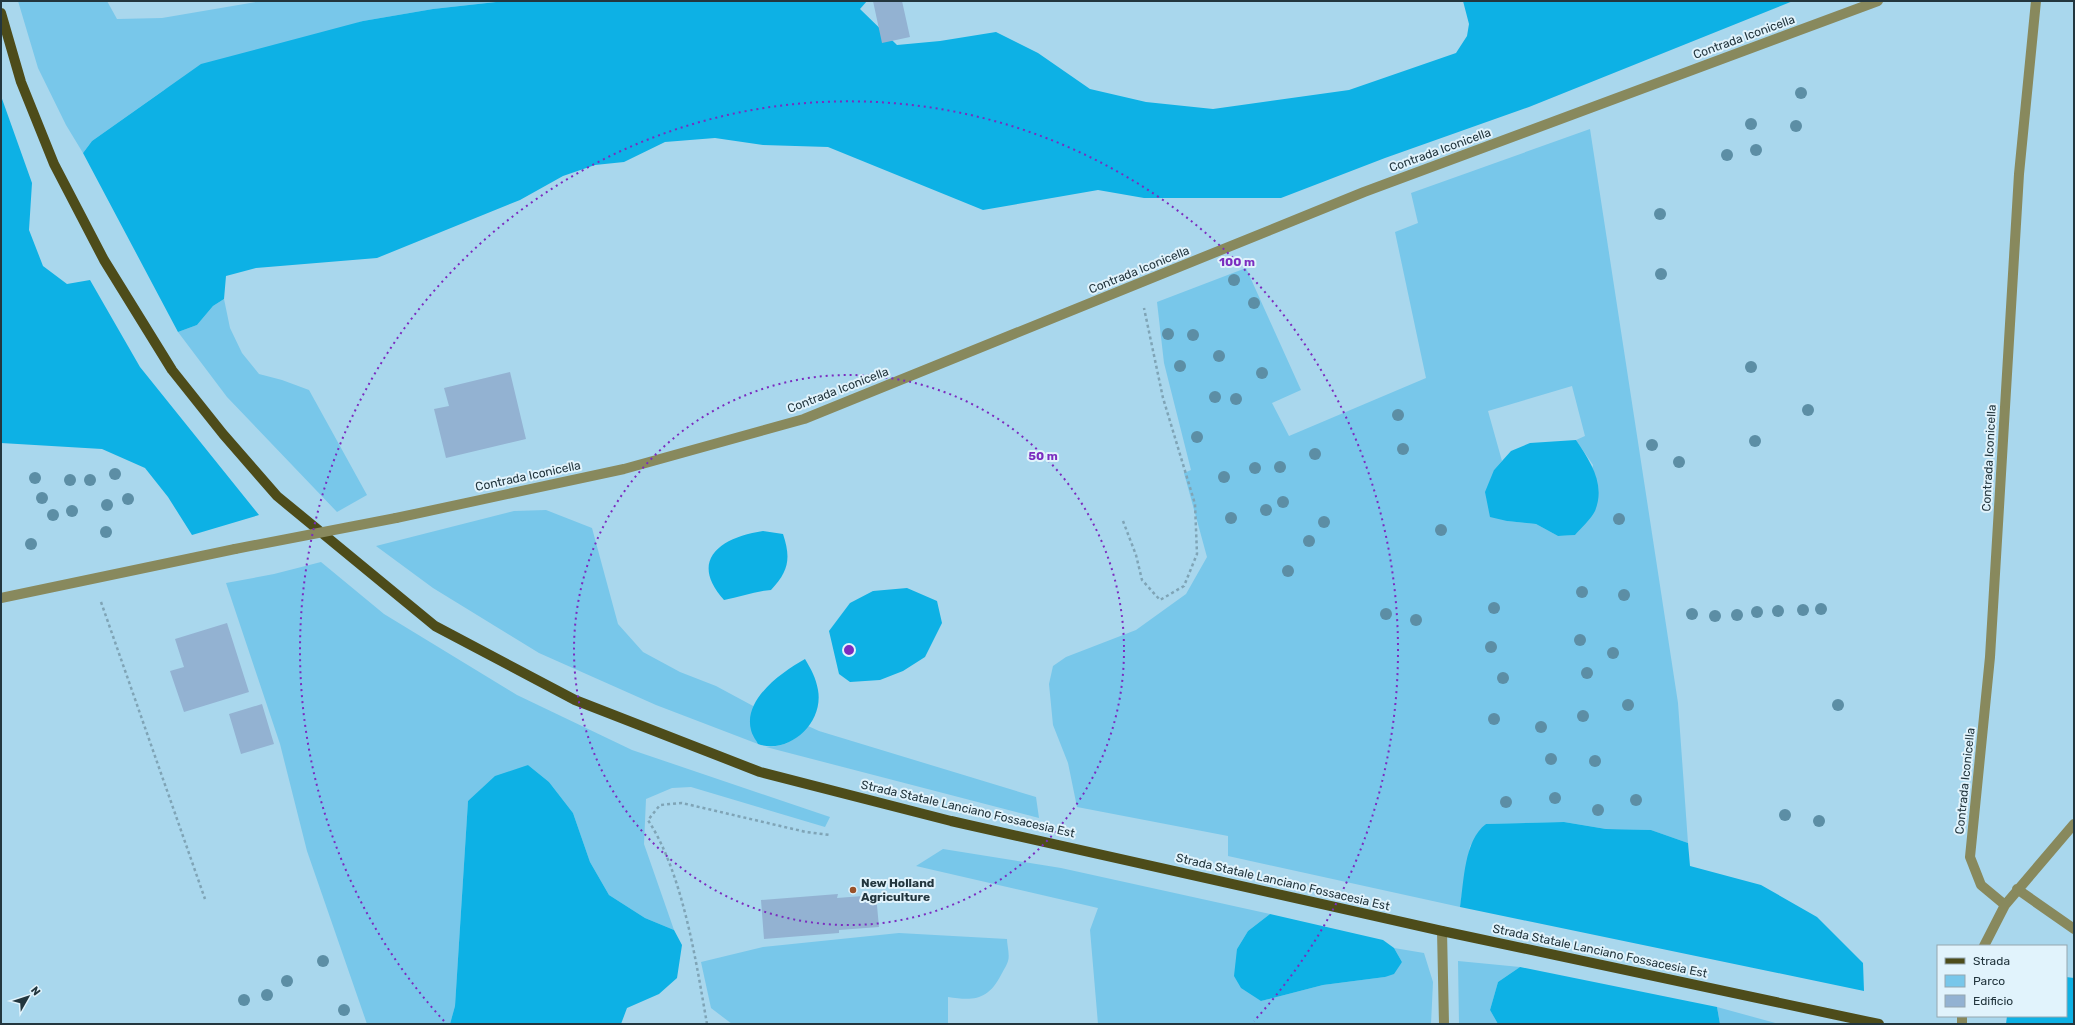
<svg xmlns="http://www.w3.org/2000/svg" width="2075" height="1025" viewBox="0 0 2075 1025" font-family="Rubik,sans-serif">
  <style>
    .green { fill: #78c7ea; fill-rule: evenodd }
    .forest { fill: #0db1e5 }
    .building { fill: #93b2d2 }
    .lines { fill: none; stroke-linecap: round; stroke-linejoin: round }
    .path { stroke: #7fa4b6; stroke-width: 2.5; stroke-dasharray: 3 3; stroke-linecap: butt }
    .minor { stroke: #88895d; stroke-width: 10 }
    .major { stroke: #4d4c1a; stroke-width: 10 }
    .minor-bridge { stroke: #88895d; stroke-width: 10 }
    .tree { fill: #5c8ea5 }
    .ring { fill: none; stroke: #7b2cbf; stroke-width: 2; stroke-dasharray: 2 4 }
    .poi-dot { fill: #99522a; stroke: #e1f3fc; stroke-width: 1.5 }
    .labels { text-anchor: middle; stroke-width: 4; stroke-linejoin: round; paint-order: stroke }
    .street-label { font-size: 12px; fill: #23363e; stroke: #e1f3fc }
    .poi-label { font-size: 12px; font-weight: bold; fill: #23363e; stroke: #e1f3fc; text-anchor: start }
    .centre { fill: #7b2cbf; stroke: #e1f3fc; stroke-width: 2 }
    .ring-label { font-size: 12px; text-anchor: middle; font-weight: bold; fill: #7b2cbf; stroke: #e1f3fc; stroke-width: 4; stroke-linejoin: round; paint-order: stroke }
  </style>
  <rect width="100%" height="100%" fill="#a9d7ed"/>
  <path class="green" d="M18 1H107L117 19 162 18 262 1H505L433 9 363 21 164 90 92 141 83 153 66 125 38 68Z
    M1590 129 1678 703 1688 843 1651 830 1606 829 1564 822 1486 824 1470 846 1460 907 1228 856V836L1077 807 1068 763 1053 725 1049 684 1053 666 1066 657 1136 630 1186 594 1207 557 1184 473 1191 470 1164 363 1157 302 1246 268 1301 390 1272 403 1289 436 1426 378 1395 232 1418 223 1411 193ZM1572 386 1585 436 1576 440 1593 465 1575 535 1558 536 1536 524 1507 521 1494 470 1502 461 1488 411Z
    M224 299 230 328 242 353 259 374 282 380 309 390 367 495 337 512 227 397 178 332 197 325 213 306Z
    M546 510 592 528 618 624 643 652 680 672 716 686 755 707C748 721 751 731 758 744L656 705 539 653 433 588 376 546 514 511Z
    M321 562 384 614 517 695 632 750 830 817 825 827 691 787 672 788 646 799 644 844 674 930 645 918 609 895 590 862 573 813 549 782 528 765 468 801 455 1006 450 1024H367L307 851 280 744 226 583 274 574Z
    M808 726 819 731 1036 797 1039 818 766 747C787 746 794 741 808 726Z
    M943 849 1061 868 1270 914 1248 931 1237 949 1261 1001 1323 985 1385 977 1402 962 1394 948 1424 953 1433 982 1431 1024H1098L1090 930 1098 908 916 866Z
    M899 933 1007 939C1007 945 1010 955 1008 961 1007 965 1003 971 1001 975 988 1000 974 1001 948 997V1024H732L711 1008 701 962 763 947Z
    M1458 961 1520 967 1498 982 1490 1010 1498 1024H1459Z
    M1717 1007 1779 1024H1720Z"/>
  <path class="forest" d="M505 1H867L860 9 897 45 940 41 996 32 1038 53 1090 89 1146 102 1213 109 1349 90 1456 53 1467 36 1469 24 1463 1H1793L1529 107 1385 158 1281 198H1144L1098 190 983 210 828 147 763 145 715 138 665 142 624 162 595 165 563 176 520 200 377 258 256 268 226 276 224 299 213 306 197 325 178 332 83 153 92 141 201 64 363 21 433 9Z
    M1 96 32 183 29 230 43 266 67 284 90 280 140 367 259 515 192 535 168 497 145 468 102 449 1 443Z
    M1576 440C1590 461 1606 484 1595 511 1591 519 1581 528 1575 535L1558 536 1536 524 1507 521 1490 517 1485 492 1494 470 1511 451 1530 443Z
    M763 531 783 534C791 558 789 571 771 590 755 591 740 597 724 600 688 560 721 537 763 531Z
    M907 588 937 601 942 623 925 657 903 671 880 680 850 682 839 674 829 631 850 603 873 591Z
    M805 659C811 669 816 678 818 690 824 723 789 755 758 744 756 740 752 735 751 730 743 699 782 672 805 659Z
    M528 765 549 782 573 813 590 862 609 895 645 918 674 930 682 945 677 978 659 994 627 1008 621 1024H450L455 1006 468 801 495 776Z
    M1564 822 1606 829 1651 830 1688 843 1690 866 1761 885 1817 917 1863 963 1864 991 1460 907C1464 882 1464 840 1486 824Z
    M1270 914 1383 940 1394 948 1402 962 1394 974 1385 977 1323 985 1261 1001 1241 988 1234 976 1237 949 1248 931Z
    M1520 967 1717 1007 1720 1024H1498L1490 1010 1498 982Z
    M2066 977 2074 978V1024H2006L2007 1016H2066Z"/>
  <path class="building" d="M873 1H902L910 37 882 43Z
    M510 372 526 439 446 458 434 409 449 406 444 388Z
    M227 623 249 692 184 712 170 671 184 667 175 639Z
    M262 704 274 744 241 754 229 714Z
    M838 894 837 898 876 895 879 927 839 930V933L764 939 761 900Z"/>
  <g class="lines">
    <path class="path" d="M1123 521 1136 555 1142 580 1160 600 1184 586 1197 554 1195 504 1163 398 1144 308
      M101 602 205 899
      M707 1024C696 961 683 874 648 820L660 805 682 803 806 832 830 835"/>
    <path class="minor" d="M396 518 624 469 804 419 1364 192 1878 1
      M1 598 235 549
      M2017 889 2074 929
      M2005 905 1981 885 1970 857 1990 657 2019 174 2036 1
      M1442 931 1444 1024
      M1984 946 2005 905 2074 824
      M1962 1016V1024"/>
    <path class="major" d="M1 13 21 82 54 164 104 260 172 370 223 434 277 496 435 626 575 700 760 772 951 821 1442 931 1879 1024"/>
    <path class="minor-bridge" d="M235 549 396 518"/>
  </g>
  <g class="tree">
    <circle cx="1801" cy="93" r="6"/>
    <circle cx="1751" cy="124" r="6"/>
    <circle cx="1796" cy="126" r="6"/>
    <circle cx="1756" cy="150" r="6"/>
    <circle cx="1727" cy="155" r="6"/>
    <circle cx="1660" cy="214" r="6"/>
    <circle cx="1661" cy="274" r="6"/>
    <circle cx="1234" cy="280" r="6"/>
    <circle cx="1254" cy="303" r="6"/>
    <circle cx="1168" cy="334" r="6"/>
    <circle cx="1193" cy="335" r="6"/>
    <circle cx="1219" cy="356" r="6"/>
    <circle cx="1180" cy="366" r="6"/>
    <circle cx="1751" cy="367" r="6"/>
    <circle cx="1262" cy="373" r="6"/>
    <circle cx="1215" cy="397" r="6"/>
    <circle cx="1236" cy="399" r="6"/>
    <circle cx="1808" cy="410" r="6"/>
    <circle cx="1398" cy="415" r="6"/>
    <circle cx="1197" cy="437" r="6"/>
    <circle cx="1755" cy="441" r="6"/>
    <circle cx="1652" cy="445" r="6"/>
    <circle cx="1403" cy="449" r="6"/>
    <circle cx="1315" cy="454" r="6"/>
    <circle cx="1679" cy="462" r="6"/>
    <circle cx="1280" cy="467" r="6"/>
    <circle cx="1255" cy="468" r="6"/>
    <circle cx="115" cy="474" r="6"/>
    <circle cx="1224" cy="477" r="6"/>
    <circle cx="35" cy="478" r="6"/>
    <circle cx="70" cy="480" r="6"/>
    <circle cx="90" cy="480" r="6"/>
    <circle cx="42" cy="498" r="6"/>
    <circle cx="128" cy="499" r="6"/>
    <circle cx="1283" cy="502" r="6"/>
    <circle cx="107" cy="505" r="6"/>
    <circle cx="1266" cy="510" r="6"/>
    <circle cx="72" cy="511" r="6"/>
    <circle cx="53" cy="515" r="6"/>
    <circle cx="1231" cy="518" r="6"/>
    <circle cx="1619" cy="519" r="6"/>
    <circle cx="1324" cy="522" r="6"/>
    <circle cx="1441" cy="530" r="6"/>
    <circle cx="106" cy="532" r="6"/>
    <circle cx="1309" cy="541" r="6"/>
    <circle cx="31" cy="544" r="6"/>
    <circle cx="1288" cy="571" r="6"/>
    <circle cx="1582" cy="592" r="6"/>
    <circle cx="1624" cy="595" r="6"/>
    <circle cx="1494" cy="608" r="6"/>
    <circle cx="1821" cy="609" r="6"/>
    <circle cx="1803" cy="610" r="6"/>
    <circle cx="1778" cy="611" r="6"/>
    <circle cx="1757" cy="612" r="6"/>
    <circle cx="1386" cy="614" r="6"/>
    <circle cx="1692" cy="614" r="6"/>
    <circle cx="1737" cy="615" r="6"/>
    <circle cx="1715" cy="616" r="6"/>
    <circle cx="1416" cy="620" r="6"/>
    <circle cx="1580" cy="640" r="6"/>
    <circle cx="1491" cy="647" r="6"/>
    <circle cx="1613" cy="653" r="6"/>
    <circle cx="1587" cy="673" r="6"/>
    <circle cx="1503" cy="678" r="6"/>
    <circle cx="1628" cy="705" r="6"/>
    <circle cx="1838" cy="705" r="6"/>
    <circle cx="1583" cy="716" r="6"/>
    <circle cx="1494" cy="719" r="6"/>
    <circle cx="1541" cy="727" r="6"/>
    <circle cx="1551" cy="759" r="6"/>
    <circle cx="1595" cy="761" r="6"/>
    <circle cx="1555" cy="798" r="6"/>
    <circle cx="1636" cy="800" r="6"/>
    <circle cx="1506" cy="802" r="6"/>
    <circle cx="1598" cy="810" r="6"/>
    <circle cx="1785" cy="815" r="6"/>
    <circle cx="1819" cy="821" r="6"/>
    <circle cx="323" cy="961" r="6"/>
    <circle cx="287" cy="981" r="6"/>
    <circle cx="267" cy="995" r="6"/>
    <circle cx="244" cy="1000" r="6"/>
    <circle cx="344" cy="1010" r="6"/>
  </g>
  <g class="ring">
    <circle cx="849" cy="650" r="275"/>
    <path d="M444 1021A549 549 0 1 1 1254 1021"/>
  </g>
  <circle class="poi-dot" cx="853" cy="890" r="4"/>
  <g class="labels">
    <g class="street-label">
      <text transform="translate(1744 37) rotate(-20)" y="4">Contrada Iconicella</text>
      <text transform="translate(1440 150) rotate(-20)" y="4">Contrada Iconicella</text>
      <text transform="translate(1139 270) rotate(-22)" y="4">Contrada Iconicella</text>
      <text transform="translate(838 390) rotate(-21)" y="4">Contrada Iconicella</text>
      <text transform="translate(1989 458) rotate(-87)" y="4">Contrada Iconicella</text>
      <text transform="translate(528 476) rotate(-12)" y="4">Contrada Iconicella</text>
      <text transform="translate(1965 781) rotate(-84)" y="4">Contrada Iconicella</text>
      <text transform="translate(968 809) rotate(13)" y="4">Strada Statale Lanciano Fossacesia Est</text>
      <text transform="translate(1283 882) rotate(13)" y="4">Strada Statale Lanciano Fossacesia Est</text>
      <text transform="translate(1600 951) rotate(12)" y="4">Strada Statale Lanciano Fossacesia Est</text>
    </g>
    <g class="poi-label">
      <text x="861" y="887">New Holland<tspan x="861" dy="14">Agriculture</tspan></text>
    </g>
  </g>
  <circle cx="849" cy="650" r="6" class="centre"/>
  <g class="ring-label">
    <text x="1237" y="266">100 m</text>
    <text x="1043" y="460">50 m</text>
  </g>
  <rect width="2075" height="1025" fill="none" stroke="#23363e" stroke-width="4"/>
  <rect x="1937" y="945" width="130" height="72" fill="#e1f3fc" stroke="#95a7b0"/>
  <rect x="1945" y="958" width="20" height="6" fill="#4d4c1a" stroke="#95a7b0"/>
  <text x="1973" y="965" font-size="12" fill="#23363e">Strada</text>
  <rect x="1945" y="975" width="20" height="12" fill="#78c7ea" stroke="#95a7b0"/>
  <text x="1973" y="985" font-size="12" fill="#23363e">Parco</text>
  <rect x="1945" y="995" width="20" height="12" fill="#93b2d2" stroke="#95a7b0"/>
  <text x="1973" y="1005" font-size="12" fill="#23363e">Edificio</text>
  <g transform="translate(28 997) rotate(51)" stroke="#e1f3fc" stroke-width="3" paint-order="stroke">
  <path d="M0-3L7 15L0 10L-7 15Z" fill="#23363e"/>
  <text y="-6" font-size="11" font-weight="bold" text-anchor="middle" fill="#23363e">N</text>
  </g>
</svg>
